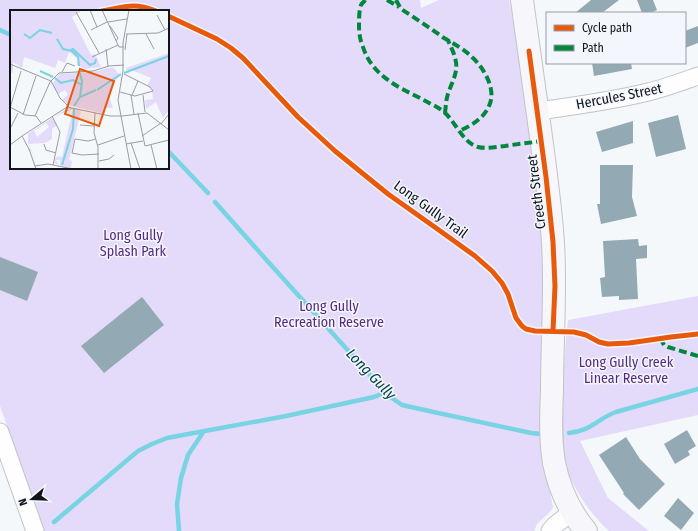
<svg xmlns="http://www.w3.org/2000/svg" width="698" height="531" viewBox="0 0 698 531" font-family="'Fira Sans Condensed',sans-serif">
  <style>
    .green { fill: #e4daf9; fill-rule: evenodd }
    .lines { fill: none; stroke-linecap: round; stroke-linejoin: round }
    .stream { stroke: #78d4e2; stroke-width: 4.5 }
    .building { fill: #93aab4 }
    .street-casing { stroke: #c1c4c8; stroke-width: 19 }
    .secondary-casing { stroke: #c1c4c8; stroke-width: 24 }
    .street { stroke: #fefefe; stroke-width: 17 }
    .secondary { stroke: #f7f7fb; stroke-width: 22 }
    .quiet { stroke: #00873e; stroke-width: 4; stroke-dasharray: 8 4; stroke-linecap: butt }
    .cycleway-casing { stroke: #f3f7fd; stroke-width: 8 }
    .cycleway { stroke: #e8590c; stroke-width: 5 }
    .labels { text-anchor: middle; stroke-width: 3; stroke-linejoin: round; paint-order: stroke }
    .street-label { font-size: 14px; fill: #111519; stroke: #f3f7fd }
    .park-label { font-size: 14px; fill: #562982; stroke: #f3f7fd }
    .water-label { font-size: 15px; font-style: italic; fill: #003e46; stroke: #f3f7fd }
    .inset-river { fill: none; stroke: #78d4e2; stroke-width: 2 }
    .inset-road { fill: none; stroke: #9a9da1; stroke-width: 1 }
    .view { fill: #e8590c; fill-opacity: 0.15; stroke: #e8590c; stroke-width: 2 }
    .inset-edge { fill: none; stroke: #111519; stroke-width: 2 }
  </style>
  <rect width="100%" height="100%" fill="#f5f8fb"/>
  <path class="green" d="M0 0H420L421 8 439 0H509L525 85 545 246 547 476 553 507 551 511 537 524 534 531H44L0 406ZM11 11H168V168H11Z
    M698 296V415L580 441 608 498 649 531H609C589 513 571 486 564 460 560 441 561 421 562 402 563 374 565 347 568 320Z"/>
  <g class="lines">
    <path class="stream" d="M0 30 11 35
      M168 151 208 193
      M215 202 262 255 389 396 402 405 429 411 531 433 540 434
      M569 433C591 431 597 419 616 412L698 389
      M54 522 138 451 152 444 167 438 286 416 374 397 386 392
      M179 531 177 504 181 478 188 455 204 431"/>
  </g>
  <path class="building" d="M591 0H619L602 13H575Z
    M637 0H653L657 10 650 13H642Z
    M698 26V43L685 48V31Z
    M592 63H631L632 69 594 76Z
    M678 115 686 149 656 157 648 123Z
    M633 121V143L602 152 596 132Z
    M600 165H633L632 197 637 216 601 224 597 204H600Z
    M638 239 639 246 647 245V258L636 259 638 299 619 300V296L602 297 600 278 605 277 603 241Z
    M0 257 38 272 27 301 0 290Z
    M142 297 164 325 104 373 81 346Z
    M687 430 696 446 688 451 690 455 675 464 664 444Z
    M626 437 640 459 665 484 639 510 623 494 624 493 599 455Z
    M678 498 694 513 681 530 664 516Z"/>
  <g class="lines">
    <g class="street-casing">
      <path id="street" d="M538 111C575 106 612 101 648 92 665 88 681 82 698 76
        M0 432 35 531
        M550 531 555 525 572 512"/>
    </g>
    <g class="secondary-casing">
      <path id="secondary" d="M522 0C529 48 535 96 542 144 546 176 551 210 553 243 556 292 552 341 552 391 551 414 550 439 554 463 559 487 570 512 586 531"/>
    </g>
    <use href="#street" class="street"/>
    <use href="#secondary" class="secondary"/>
    <path class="quiet" d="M365 0C364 2 362 3 361 5 359 10 359 20 359 26 359 33 360 40 363 47 372 75 396 86 420 98 428 103 437 106 444 112 455 121 463 143 478 147 486 149 496 147 505 146 517 144 529 143 542 141
      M387 0 399 7
      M396 0 401 9C415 18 430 28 444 38 454 44 464 49 472 57 484 68 497 90 489 106 484 118 471 126 459 131
      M445 113C446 105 446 98 449 91 453 80 459 70 455 58 454 52 450 46 448 40
      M660 338 664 345 668 347 698 356"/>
    <g class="cycleway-casing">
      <path id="cycleway" d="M102 11C124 7 134 2 156 11
        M168 16 217 39 231 48 243 58 298 117 335 151 388 194 436 228 475 256 492 271 502 283 508 294 516 318 522 326 526 329 535 331 574 332 586 335 599 342 608 344 629 343 671 337 698 334
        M529 51 546 177 553 242 555 286 553 331"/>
    </g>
    <use href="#cycleway" class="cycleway"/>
  </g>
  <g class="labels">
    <g class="street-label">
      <text transform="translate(619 96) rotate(-11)" y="5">Hercules Street</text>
      <text transform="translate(536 192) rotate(-97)" y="5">Creeth Street</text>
      <text transform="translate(431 209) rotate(36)" y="5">Long Gully Trail</text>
    </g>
    <g class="park-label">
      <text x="133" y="240">Long Gully<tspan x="133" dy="16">Splash Park</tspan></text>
      <text x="329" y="311">Long Gully<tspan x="329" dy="16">Recreation Reserve</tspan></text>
      <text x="626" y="367">Long Gully Creek<tspan x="626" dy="16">Linear Reserve</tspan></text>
    </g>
    <g class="water-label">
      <text transform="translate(371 374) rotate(46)" y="5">Long Gully</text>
    </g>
  </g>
  <g transform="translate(10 10)">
    <rect width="159" height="159" fill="#f5f8fb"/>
    <path d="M0 0H69L70 2 62 7 81 45 85 44 91 57 75 59 67 55 68 49 59 42 55 53 48 50 45 58 14 47 12 58 3 52V62L0 64ZM159 43V100L153 108 146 92 136 99 135 90 143 89 142 78 137 76 141 68 124 61 121 60 118 64 116 58ZM98 58H104L110 66 105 71 99 87 103 98H95V104L59 95 52 90 58 85 55 80 48 84 43 74 49 64 83 62ZM59 97 71 101 59 150 62 151 61 158 50 156V150H46L49 155 44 153 45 148 48 147 46 146 52 147 63 99 44 107ZM42 108 47 115 42 119V129L35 133 19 134 27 155 18 133V124ZM36 113 39 117 27 127 24 121Z" fill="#e4daf9" fill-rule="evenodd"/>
    <path class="inset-river" d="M14 24 20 28 30 20 42 23M47 29 53 39 62 41 68 47 69 56M61 40 63 39 80 55 85 53 86 49M30 61 43 67M70 63 72 72 70 87M114 63 159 46M45 68 51 73 63 70 72 75M87 80 111 64M64 96 70 87 86 80M52 155 63 119 64 99"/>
    <path class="inset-road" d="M80 0 87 17M92 0 109 37H114M119 0 113 33V61L108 90 121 159M66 2 89 43M147 5 155 20M98 12 117 9M100 16 108 28 106 31M81 20 97 12M116 24 148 23 159 18M136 24 144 39M96 39 98 56M115 40 117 24M82 47 108 35M0 54 41 71 50 88 59 97M52 62 57 53 65 56M110 82 125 86 143 81 140 77 114 64M121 85 124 104M122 85 128 71M133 85 135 102M0 97 15 105 26 106 31 113M0 98 11 61M85 103 84 123 88 137V159M128 103 135 136 159 130M13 105 26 66M25 106 40 72 49 63 83 61 99 56 114 55M42 106 50 122 43 155M112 106 137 103 159 120M151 114 159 104M70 115 84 116M0 119 8 103M132 126 151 113M86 129 78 131 65 129 62 143 72 145 89 144M121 133 130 159M34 134 36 140 46 143M116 134 133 131M0 135 12 126M88 135 114 126M141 135 147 159M19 139 26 159M20 141 12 126 57 97 100 106H112M89 151 99 149 104 145M25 156 38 154 63 159"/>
    <path class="view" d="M70 59 104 71 89 116 55 104Z"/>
    <rect width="159" height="159" class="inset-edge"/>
  </g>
  <rect x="546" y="12" width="140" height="52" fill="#f3f7fd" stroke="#999da2"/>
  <rect x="554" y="25" width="20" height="6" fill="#e8590c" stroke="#999da2"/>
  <text x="582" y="32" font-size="12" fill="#111519">Cycle path</text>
  <rect x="554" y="45" width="20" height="6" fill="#00873e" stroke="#999da2"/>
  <text x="582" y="52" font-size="12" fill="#111519">Path</text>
  <g transform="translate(32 499) rotate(251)" stroke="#f3f7fd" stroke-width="3" paint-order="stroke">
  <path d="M0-3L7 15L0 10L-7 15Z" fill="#111519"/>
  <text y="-6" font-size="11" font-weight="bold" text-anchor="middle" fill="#111519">N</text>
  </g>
</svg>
